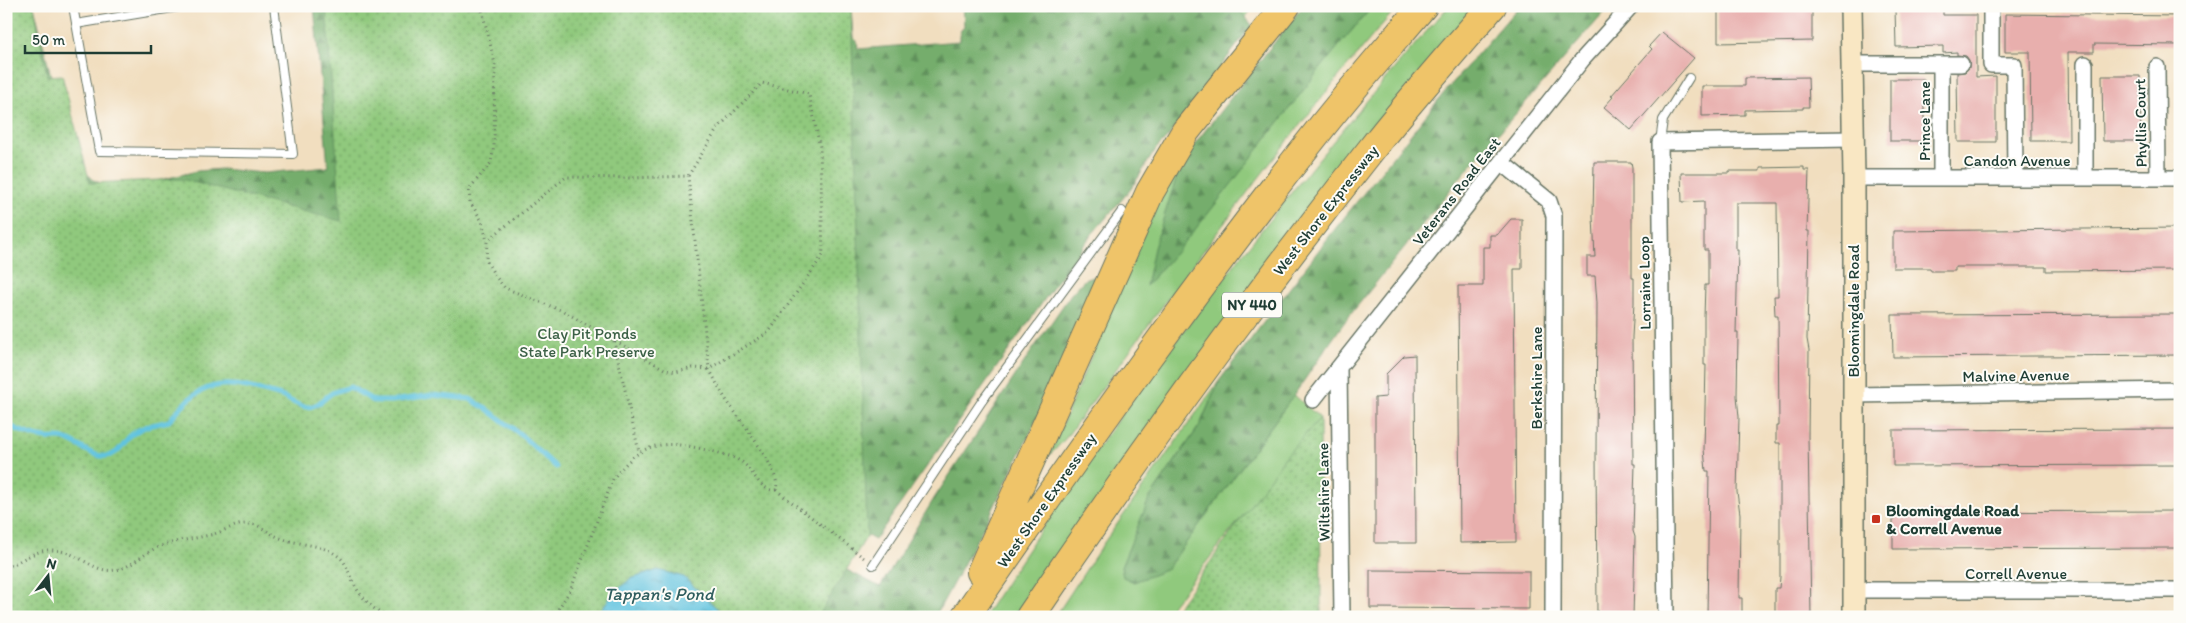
<svg xmlns="http://www.w3.org/2000/svg" width="2186" height="623" viewBox="0 0 2186 623" font-family="Itim,sans-serif">
  <style>
    .grass { fill: #90c97d; stroke: #588358 }
    .forest { fill: url(#forest-firs); stroke: #4a7550 }
    .park { fill: url(#park-dots); stroke: #588358 }
    .water { fill: url(#water-ripples); stroke: #40808a }
    .lines { fill: none; stroke-linecap: round; stroke-linejoin: round }
    .stream { stroke: #61c3df; stroke-width: 5 }
    .building { fill: #e8afad }
    .lane-casing { stroke: #687565; stroke-width: 10 }
    .street-casing { stroke: #687565; stroke-width: 18 }
    .secondary-casing { stroke: #687565; stroke-width: 24 }
    .highway-casing { stroke: #687565; stroke-width: 30 }
    .path { stroke: #687565; stroke-width: 3; stroke-dasharray: 1 4; stroke-linecap: butt }
    .lane { stroke: #fff; stroke-width: 8 }
    .street { stroke: #fff; stroke-width: 15 }
    .secondary { stroke: #f9e7c3; stroke-width: 21 }
    .highway { stroke: #efc469; stroke-width: 28 }
    .poi-dot { fill: #c8321e; stroke: #fdfcf7; stroke-width: 2 }
    .labels { text-anchor: middle; stroke-width: 4; stroke-linejoin: round; paint-order: stroke }
    .shield { fill: #fdfcf7; stroke: #62766e; stroke-width: 1 }
    .shield-label { font-size: 15px; font-weight: bold; fill: #1f3d34 }
    .street-label { font-size: 16px; fill: #1f3d34; stroke: #fdfcf7 }
    .park-label { font-size: 16px; fill: #3b6046; stroke: #fdfcf7 }
    .poi-label { font-size: 16px; font-weight: bold; fill: #1f3d34; stroke: #fdfcf7; text-anchor: start }
    .water-label { font-size: 18px; font-style: italic; fill: #305e5f; stroke: #fdfcf7 }
  </style>
  <defs>
    <pattern id="forest-firs" width="22" height="20" patternUnits="userSpaceOnUse" patternTransform="scale(1.25)"><rect width="22" height="20" fill="#74ad6c"/><path d="M5 1l3.5 6h-7zM16 11l3.5 6h-7z" fill="#5f8e5a"/></pattern>
    <pattern id="park-dots" width="8" height="8" patternUnits="userSpaceOnUse" patternTransform="scale(1.25)"><rect width="8" height="8" fill="#90c97d"/><path d="M2 2h.1M6 6h.1" fill="none" stroke="#75a467" stroke-width="1.8" stroke-linecap="round"/></pattern>
    <pattern id="water-ripples" width="26" height="14" patternUnits="userSpaceOnUse" patternTransform="scale(1.25)"><rect width="26" height="14" fill="#61c3df"/><path d="M2 4q2-2 4 0t4 0M15 11q2-2 4 0t4 0" fill="none" stroke="#4fa0b6"/></pattern>
  </defs>
  <rect width="100%" height="100%" fill="#fdfcf7"/>
  <filter id="ink" filterUnits="userSpaceOnUse"><feTurbulence type="fractalNoise" baseFrequency=".02" numOctaves="2"/><feDisplacementMap in="SourceGraphic" scale="10" xChannelSelector="R" yChannelSelector="G"/><feConvolveMatrix kernelMatrix="1 2 1 2 8 2 1 2 1" color-interpolation-filters="sRGB"/></filter>
  <filter id="wash" filterUnits="userSpaceOnUse"><feTurbulence type="fractalNoise" baseFrequency=".0096" numOctaves="4" result="noise"/><feDisplacementMap in="SourceGraphic" scale="20" xChannelSelector="R" yChannelSelector="G"/><feGaussianBlur stdDeviation="1.12" result="paint"/><feColorMatrix in="noise" values="0 0 0 0 0 0 0 0 0 0 0 0 0 0 0 0 0 1.4 0 .05"/><feComposite in="paint" operator="in"/></filter>
  <g filter="url(#wash)">
    <rect width="100%" height="100%" fill="#f1debf"/>
    <path class="grass" d="M1236 6H1254L1245 18Z
      M1303 6H1398C1279 144 1172 293 1065 439L1049 456 1162 189Z
      M1449 6H1477L1017 617H984C1054 506 1131 399 1211 295 1287 196 1366 99 1449 6Z
      M1219 381 1200 425 1149 499 1166 570 1294 395 1320 418 1163 617H1055L1103 544Z"/>
    <path class="forest" d="M6 6H34L67 142 77 165 94 180 111 188 139 185 197 171 221 169 265 173 328 167 314 6H851L853 37 857 41 858 49 960 41V32L964 26 963 6H1236L1252 25 1167 138 1156 149 1131 189 1092 234 1054 286 875 540 815 508 845 569 880 587 935 497 1031 352 1071 294 1086 278 1094 277 1096 283 1038 417 990 515 935 617 919 615 918 617H6Z
      M1303 6H1373C1293 95 1228 198 1146 286L1154 248 1182 160Z
      M1519 6H1610L1463 174 1343 324 1294 395 1166 570 1134 582 1123 577 1121 567 1149 499 1200 425 1219 381 1331 234 1443 94Z"/>
    <path class="park" d="M6 6H34L47 76 62 75 90 183 181 179 341 221 326 6H851L867 536 818 617H6Z
      M1320 418 1321 617H1171L1285 457Z"/>
    <path class="water" d="M658 570 684 577 726 617H595L613 594 630 579Z"/>
    <g class="lines">
      <path class="stream" d="M6 424C19 431 32 437 46 438 52 439 59 437 65 439 81 444 98 464 115 453 121 449 125 441 130 436 142 425 154 425 169 421 205 374 230 381 281 396 289 399 297 406 306 407 318 407 323 399 332 393 337 390 345 389 350 387L374 401H392L432 395 470 399 487 409 520 434 556 467"/>
    </g>
    <g id="blocks">
      <path class="building" d="M1812 7V41L1718 43V8Z
        M1943 8V15H1976V77L1996 76V142H1958L1957 73 1965 72 1969 68V60L1966 56 1957 55V52L1943 53V46L1896 47 1895 9Z
        M2005 14 2180 16V45L2094 44V52H2068L2069 141H2031L2030 52H2005Z
        M1662 32 1694 58 1631 130 1604 107 1613 97 1611 96 1652 49 1649 46Z
        M2102 76H2140L2141 141H2103Z
        M1808 77 1809 107H1803V109L1745 110V115L1702 116V86H1745V78Z
        M1890 79H1924V141H1890Z
        M1594 162H1631L1632 167V278H1634V303L1632 337 1633 464H1635L1633 531 1635 537 1633 617H1597L1596 451 1597 303 1595 276H1587V257H1595L1593 217Z
        M1804 167V170H1809L1807 231H1809L1807 339 1809 350 1808 436 1811 617H1775V588H1779L1780 577V443H1776V426H1779L1778 315H1775L1774 296H1778L1777 203H1736V250H1738L1736 333H1738L1737 396 1739 417 1737 492 1740 514 1739 598H1742V617H1707L1709 471H1706L1704 449 1706 365H1704V317L1705 285H1708V250H1704V201L1682 202 1681 173H1729V171H1760V168Z
        M1511 219H1522V269H1514L1516 542 1460 543 1458 286H1483V247H1490V235H1497Z
        M2180 228V270L2046 271V267H1955V271H1931L1930 268H1893V231Z
        M2180 314V355L1893 357 1892 315Z
        M1415 355 1416 543H1375V398L1386 397V374L1404 356Z
        M2180 429V465L1893 466V430Z
        M2180 511V548L1893 549V512Z
        M1370 570 1529 571V609L1370 608Z"/>
    </g>
  </g>
  <g filter="url(#ink)">
    <use href="#blocks" fill-opacity="0" stroke="#687565" stroke-width="1"/>
    <g class="lines">
      <g class="lane-casing">
        <path id="lane" d="M73 6 99 151 293 154 274 6
          M76 24 185 6
          M1660 142 1663 120 1689 78
          M873 565 982 401 1122 211"/>
      </g>
      <g class="street-casing">
        <path id="street" d="M1991 6V65H2014L2015 178
          M1852 64H1941V178
          M1941 64H1961
          M2085 64V178
          M2157 67 2158 178
          M1501 162 1549 201 1554 216 1553 617
          M1854 178H2180
          M1339 368 1342 617
          M1852 395 2180 390
          M1313 400 1582 60 1631 6
          M1853 590H2180
          M1666 617 1660 142 1853 139"/>
      </g>
      <g class="secondary-casing">
        <path id="secondary" d="M1851 6 1854 178V617"/>
      </g>
      <g class="highway-casing">
        <path id="highway" d="M981 572 1150 192 1185 132 1286 6
          M965 617C1080 450 1198 283 1324 124 1356 84 1390 45 1423 6
          M1030 617C1138 457 1251 301 1370 151 1409 101 1451 54 1492 6"/>
      </g>
      <path class="path" d="M481 6 495 64 494 146 491 163 469 189 470 202 482 221 487 241 486 260 495 276 505 288 563 311 666 370 676 372 693 368 709 369 769 332 823 255 820 147 809 94 762 83 718 128 688 176 630 178 566 177 487 241
        M614 341 639 452
        M776 490 864 558
        M6 568C18 562 35 551 48 550 77 548 92 574 115 570 131 568 144 553 158 547 177 540 195 539 214 534 224 531 236 524 246 524 258 523 264 530 274 535 291 545 320 543 335 554 346 561 346 566 351 578 358 594 371 608 386 617
        M553 617 571 589 613 479C639 444 660 439 702 449 715 452 731 455 742 462 754 471 760 492 776 490 783 470 733 413 722 393 717 385 714 377 709 369L688 176"/>
      <use href="#lane" class="lane"/>
      <use href="#street" class="street"/>
      <use href="#secondary" class="secondary"/>
      <use href="#highway" class="highway"/>
    </g>
  </g>
  <rect class="poi-dot" x="1871" y="514" width="10" height="10" rx="2.5"/>
  <g class="labels">
    <rect class="shield" x="1222" y="292.5" width="60" height="25" rx="4"/>
    <g class="shield-label">
      <text x="1252" y="310">NY 440</text>
    </g>
    <g class="street-label">
      <text transform="translate(1924 121) rotate(-90)" y="6">Prince Lane</text>
      <text transform="translate(2140 123) rotate(-91)" y="6">Phyllis Court</text>
      <text x="2017" y="166">Candon Avenue</text>
      <text transform="translate(1456 191) rotate(-52)" y="6">Veterans Road East</text>
      <text transform="translate(1325 210) rotate(-52)" y="6">West Shore Expressway</text>
      <text transform="translate(1644 283) rotate(-91)" y="6">Lorraine Loop</text>
      <text transform="translate(1853 311) rotate(-90)" y="6">Bloomingdale Road</text>
      <text transform="translate(2016 375) rotate(-1)" y="6">Malvine Avenue</text>
      <text transform="translate(1536 378) rotate(-90)" y="6">Berkshire Lane</text>
      <text transform="translate(1323 492) rotate(-91)" y="6">Wiltshire Lane</text>
      <text transform="translate(1046 500) rotate(-55)" y="6">West Shore Expressway</text>
      <text x="2016" y="579">Correll Avenue</text>
    </g>
    <g class="park-label">
      <text x="587" y="339">Clay Pit Ponds<tspan x="587" dy="18">State Park Preserve</tspan></text>
    </g>
    <g class="poi-label">
      <text x="1886" y="516">Bloomingdale Road<tspan x="1886" dy="18">&amp; Correll Avenue</tspan></text>
    </g>
    <g class="water-label">
      <text x="659" y="600">Tappan's Pond</text>
    </g>
  </g>
  <rect width="2186" height="623" fill="none" stroke="#fdfcf7" stroke-width="25"/>
  <g transform="translate(48 576) rotate(16)" stroke="#fdfcf7" stroke-width="4" paint-order="stroke">
  <path d="M0-4L9 19L0 12L-9 19Z" fill="#1f3d34"/>
  <text y="-8" font-size="14" font-weight="bold" text-anchor="middle" fill="#1f3d34">N</text>
  </g>
  <path d="M25 45v8h126v-8" fill="none" stroke="#1f3d34" stroke-width="2.5"/>
  <text x="32" y="45" font-size="15" fill="#1f3d34" stroke="#fdfcf7" stroke-width="4" paint-order="stroke">50 m</text>
</svg>
